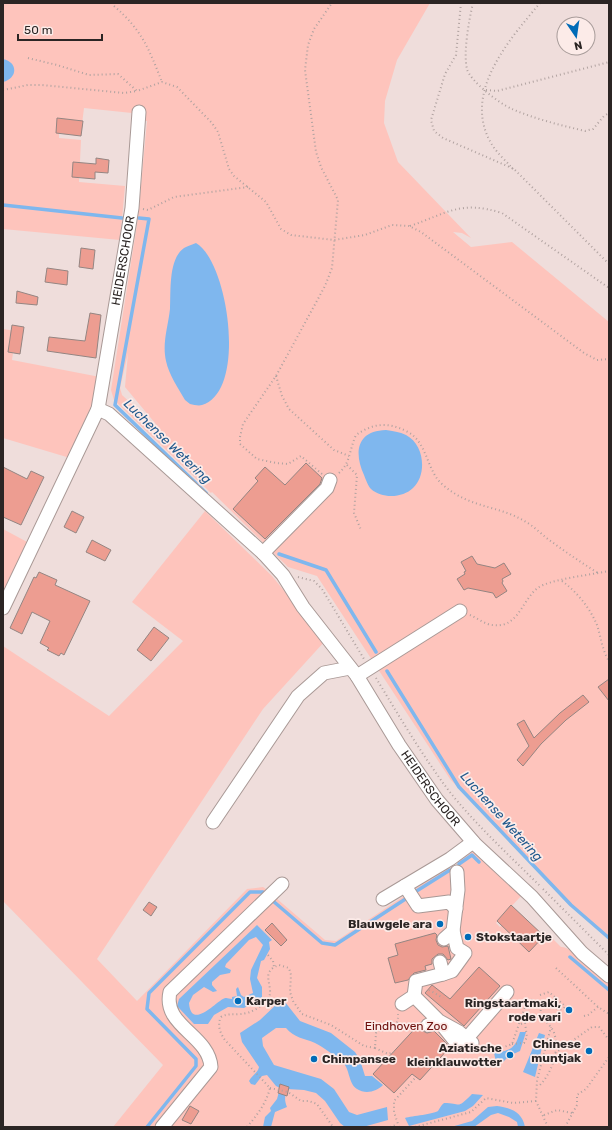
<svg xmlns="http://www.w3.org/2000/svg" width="612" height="1130" viewBox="0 0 612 1130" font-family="Rubik,sans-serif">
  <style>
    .green { fill: #fec4bc; fill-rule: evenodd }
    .water { fill: #7fb7ee; fill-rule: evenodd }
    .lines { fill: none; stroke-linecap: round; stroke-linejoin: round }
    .stream { stroke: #7fb7ee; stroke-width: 3.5 }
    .building { fill: #ed9d91; stroke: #948582 }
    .minor-casing { stroke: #a99996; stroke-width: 15 }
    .path { stroke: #b0a2a0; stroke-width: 2; stroke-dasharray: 1 3; stroke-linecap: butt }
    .minor { stroke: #fff; stroke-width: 13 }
    .poi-dot { fill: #006bb7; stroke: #fcebe8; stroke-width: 1.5 }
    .labels { text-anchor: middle; stroke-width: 3.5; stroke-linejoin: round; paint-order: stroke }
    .street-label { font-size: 12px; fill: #2b2524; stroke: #fcebe8 }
    .poi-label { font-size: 12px; font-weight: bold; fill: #2b2524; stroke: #fcebe8; text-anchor: end }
    .park-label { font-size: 12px; fill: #6e0f0c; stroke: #fcebe8 }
    .water-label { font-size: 13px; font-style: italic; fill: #20598d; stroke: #fcebe8 }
  </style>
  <rect width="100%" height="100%" fill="#efdddb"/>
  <path class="green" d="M3 3H430L397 60 385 101 384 123 398 162 471 238 462 233 453 232 471 247 512 242 609 322V940L568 904 450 779 317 576 288 567 212 492 211 493 114 400 111 390 138 218 147 121 131 119 132 113 84 108 82 124 59 123V138L81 140 79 182 125 186 120 240 3 229ZM128 353 125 387 165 435 122 395 120 388Z
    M3 329 16 331 12 360 100 377 87 419 70 458 3 438Z
    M205 511 272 576 325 641 263 709 97 959 137 1001 247 889 263 887 266 889 260 895 269 905 276 898 325 940 336 941 448 867 453 874 462 868 456 860 469 851 477 853 522 895 496 923 500 927 505 922 508 931 529 951 547 933 561 947C572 946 599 975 609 983V1127H113L163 1065 3 901V646L109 716 183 641 132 602Z
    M3 529 29 543 3 596Z"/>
  <path class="water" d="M3 59C18 62 18 78 3 82Z
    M196 243C228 261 248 391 202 405 199 406 194 405 190 404L185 400C178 388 169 375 166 361 162 343 168 327 170 309 171 293 168 259 184 248 187 246 192 245 196 243Z
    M386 430C392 431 400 432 406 435 425 445 427 475 413 488 403 498 382 499 371 489 368 486 366 480 364 475 354 453 356 431 386 430Z
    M257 925 272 940 269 942 270 949 264 960 261 961 257 978 262 987V997L244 1008 228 1007 214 1015 208 1024H194L177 1006 179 999ZM256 937 263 945 251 970 250 979 253 993 244 997 241 995 238 987 236 989 237 996 232 997V999C228 999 227 997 223 999 215 1003 191 1030 189 1003L193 995 204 987 213 992 217 991 212 985V982L220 975 230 973 231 970 225 967 226 964 249 940Z
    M280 1001 285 1002 300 1021 331 1033 355 1052 360 1060 365 1076H372L383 1085C377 1091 366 1095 357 1089 348 1083 350 1069 343 1063 335 1056 325 1048 315 1043 304 1038 294 1038 286 1028H276L262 1038 263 1046 274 1065 321 1079 334 1089 349 1112 357 1115 387 1107 388 1120 363 1127H345L340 1123 325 1101 316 1093 304 1090 287 1089C285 1096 284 1100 287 1107L275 1112 271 1127H263L265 1117 271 1111 270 1108 277 1099 280 1088 276 1086 267 1075 262 1076 255 1085 251 1084 249 1081C252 1075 258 1073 259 1067L242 1042 240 1033 260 1020Z
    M520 1032H526L520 1051 509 1056 502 1063 496 1062 494 1053C511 1050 515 1049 520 1032Z
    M539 1033 545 1035 535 1077 523 1072Z
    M472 1094 483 1095 473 1106 465 1111 409 1126 405 1118C412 1116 434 1114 438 1111 440 1108 441 1105 444 1103 462 1103 456 1110 472 1094Z
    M497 1106C511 1108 522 1112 525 1127H518L517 1122 509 1117 498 1113 491 1115 474 1127H451L472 1121 488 1107Z"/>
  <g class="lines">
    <path class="stream" d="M3 205 122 218
      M139 218 149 219 115 405 206 493
      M279 554 326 570 376 652
      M387 671 459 787 571 905 609 938
      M459 864 472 855 479 862
      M415 892 450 870
      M273 901 322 943 335 945 407 898
      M570 957 609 990
      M147 1127 196 1066V1059L147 1009 149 993 250 892H263"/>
  </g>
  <path class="building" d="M57 118 83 121 81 136 56 133Z
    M96 158 109 160 108 173 95 172V179L72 177 73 162 96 164Z
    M81 248 95 250 93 269 79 267Z
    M47 268 68 271 67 285 45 282Z
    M17 291 38 297 37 305 16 303Z
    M90 313 101 315 96 358 47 351 49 337 85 341Z
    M12 325 24 327 20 354 8 352Z
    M306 463 322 478 320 484 265 539 233 509 258 481 255 478 265 467 285 485Z
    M3 467 27 479 31 471 44 477 21 525 3 517Z
    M72 511 84 517 76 533 64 527Z
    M92 540 111 550 105 561 86 552Z
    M472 556 477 564 495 568 504 563 511 574 502 579 503 581 502 583 507 591 496 598 493 593 468 588 464 590 457 579 465 574 464 572 466 571 461 562Z
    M39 572 57 580 55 585 90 601 64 655 61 653 59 656 47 650 49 648 40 643 50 621 32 612 22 634 10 628 34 577 36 578Z
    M154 627 169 638 151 661 137 650Z
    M609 679V701L598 687Z
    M583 695 589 702 566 720 541 744 523 766 517 760 529 746 517 724 524 720 534 738 560 713Z
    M149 902 157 907 151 916 143 910Z
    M511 905 544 936 529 952 497 921Z
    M272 923 287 940 281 946 265 930Z
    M435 933 437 935 436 940 438 945 442 947 448 946 451 959 448 960 443 954H438L432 959V964L425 966 426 970 414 973 408 980 395 983 388 958 398 955 395 944Z
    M479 967 500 986 464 1026 425 993 432 985 450 999Z
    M421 1022 420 1027 423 1031 427 1033 434 1031 450 1047 420 1080 412 1074 394 1093 373 1074Z
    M280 1084 289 1087 287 1096 278 1093Z
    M190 1106 199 1111 191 1124 182 1120Z"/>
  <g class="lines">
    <g class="minor-casing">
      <g id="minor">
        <path id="s1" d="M98 409 109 414 263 553 283 575 303 607 357 676 399 745 437 800 475 844 532 897 582 953 609 976"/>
        <path d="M263 553 327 488 330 480"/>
        <path id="s2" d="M3 608 98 409 132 208 139 112"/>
        <path d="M357 676 460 611"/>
        <path d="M213 822 298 696 324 673 350 668"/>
        <path d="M405 886 418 906 449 902 456 909"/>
        <path d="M383 899 450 859 473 842"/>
        <path d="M444 939 453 931 458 890 457 872"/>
        <path d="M443 974 452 971 465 953 457 948 453 931"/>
        <path d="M414 996 439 1021 459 1046 472 1043 459 1032 439 1021 428 1025"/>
        <path d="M402 1004 414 996 416 981 443 974 440 962"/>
        <path d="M467 1038 507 992"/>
        <path d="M162 1127 211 1067C209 1035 162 1026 170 992L282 884"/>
      </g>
    </g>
    <path class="path" d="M461 3 456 55 445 74 431 120 434 131 443 138 514 169 609 264
      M473 3C469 20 463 53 467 69 470 81 500 104 512 109 535 119 560 125 585 131L593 129 604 116 609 113
      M114 6C142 30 149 49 162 82
      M28 58 57 65 89 75 118 74 137 91 162 82 177 87 212 123 218 132 229 169 234 176 266 202 281 229 291 235 334 240 365 235 392 225 409 226 421 232 584 353 597 360 609 359
      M3 90 28 85H42L124 93 137 91
      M486 90 497 91 609 62
      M513 169C506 161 496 152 491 143 462 93 509 40 540 3
      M143 209 148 210 174 197 248 187
      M410 226C448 213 460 200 502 213L609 288
      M276 376 282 396 289 409 334 450 349 456
      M347 465 357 475 354 513 361 530
      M339 473C351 462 349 450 356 435 373 423 388 422 406 431 428 441 426 471 443 485 471 509 499 505 526 522 535 527 543 536 552 542 567 553 582 563 598 573
      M322 474 301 456 288 464 276 463 257 459 240 444V437L243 424 276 376 325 286 332 268 338 200 321 167 316 152 305 70 308 45 314 29 332 3
      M298 577 314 581 322 589 364 659
      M562 581C577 592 590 608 597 625 601 637 602 650 609 661
      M470 615C477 618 486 625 493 625 521 629 522 594 543 585 561 578 589 575 609 571
      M376 678C399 716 422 755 449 791 476 825 509 855 540 886
      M543 889 609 955
      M268 955 273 961 274 967
      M556 968 598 1007 609 1014
      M429 990 443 998
      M540 995 549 992 565 1006 564 1008 559 1010 549 1002 544 1004
      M584 1016 588 1015 598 1007
      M540 1019 541 1008
      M521 1024 534 1019 545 1020C549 1025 554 1030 555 1036 559 1053 551 1075 538 1087
      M512 1044 524 1043 527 1037 525 1023
      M375 1048 388 1054 394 1052
      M482 1048C493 1051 502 1048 512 1044L526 1004 533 999
      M555 1053 592 1027H599L609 1040
      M270 1088 288 1092 301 1101H309L317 1104 333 1127
      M544 1115 557 1110 572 1113
      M247 1127C257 1115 266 1104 270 1088L225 1040C220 1033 217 1025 221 1017 228 1013 233 1015 240 1014 250 1014 264 1006 269 997 274 986 259 972 279 965L289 968 291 975 290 992 293 1001 302 1014 331 1025 364 1046 375 1048 376 1033C387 1025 399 1031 398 1014
      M390 1127 396 1125
      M399 1127 394 1112V1101L416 1077
      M415 1127 471 1112 486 1098 513 1103 536 1101
      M548 1127 536 1101 537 1080 551 1027
      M565 1127 577 1105V1095L586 1089 609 1057"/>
    <use href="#minor" class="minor"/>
  </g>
  <g class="poi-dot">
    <circle cx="440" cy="924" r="4"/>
    <circle cx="468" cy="937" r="4"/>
    <circle cx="238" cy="1001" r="4"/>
    <circle cx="569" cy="1010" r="4"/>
    <circle cx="589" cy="1051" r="4"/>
    <circle cx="510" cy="1055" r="4"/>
    <circle cx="314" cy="1059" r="4"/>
  </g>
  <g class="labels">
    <g class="street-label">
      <text dy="4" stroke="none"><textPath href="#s2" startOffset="371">HEIDERSCHOOR</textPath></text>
      <text dy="4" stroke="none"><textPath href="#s1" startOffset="509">HEIDERSCHOOR</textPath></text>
    </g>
    <g class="poi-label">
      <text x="432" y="928">Blauwgele ara</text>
      <text x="476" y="941" text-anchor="start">Stokstaartje</text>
      <text x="246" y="1005" text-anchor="start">Karper</text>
      <text x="561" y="1007">Ringstaartmaki,<tspan x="561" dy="14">rode vari</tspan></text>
      <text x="581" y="1048">Chinese<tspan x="581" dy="14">muntjak</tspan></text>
      <text x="502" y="1052">Aziatische<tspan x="502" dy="14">kleinklauwotter</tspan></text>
      <text x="322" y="1063" text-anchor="start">Chimpansee</text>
    </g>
    <g class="park-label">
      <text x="406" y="1030">Eindhoven Zoo</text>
    </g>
    <g class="water-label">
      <text transform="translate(168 441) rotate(44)" y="5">Luchense Wetering</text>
      <text transform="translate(502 816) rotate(48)" y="5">Luchense Wetering</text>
    </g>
  </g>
  <rect width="612" height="1130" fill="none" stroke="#2b2524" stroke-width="8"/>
  <g transform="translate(576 36) rotate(167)"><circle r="19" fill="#fcebe8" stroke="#a89c9a"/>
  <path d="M0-3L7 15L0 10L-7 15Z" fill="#006bb7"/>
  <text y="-6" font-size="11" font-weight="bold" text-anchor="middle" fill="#2b2524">N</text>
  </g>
  <path d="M18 34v6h84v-6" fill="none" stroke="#2b2524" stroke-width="2"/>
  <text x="24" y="34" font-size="12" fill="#2b2524" stroke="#fcebe8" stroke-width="3" paint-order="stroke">50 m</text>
</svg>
